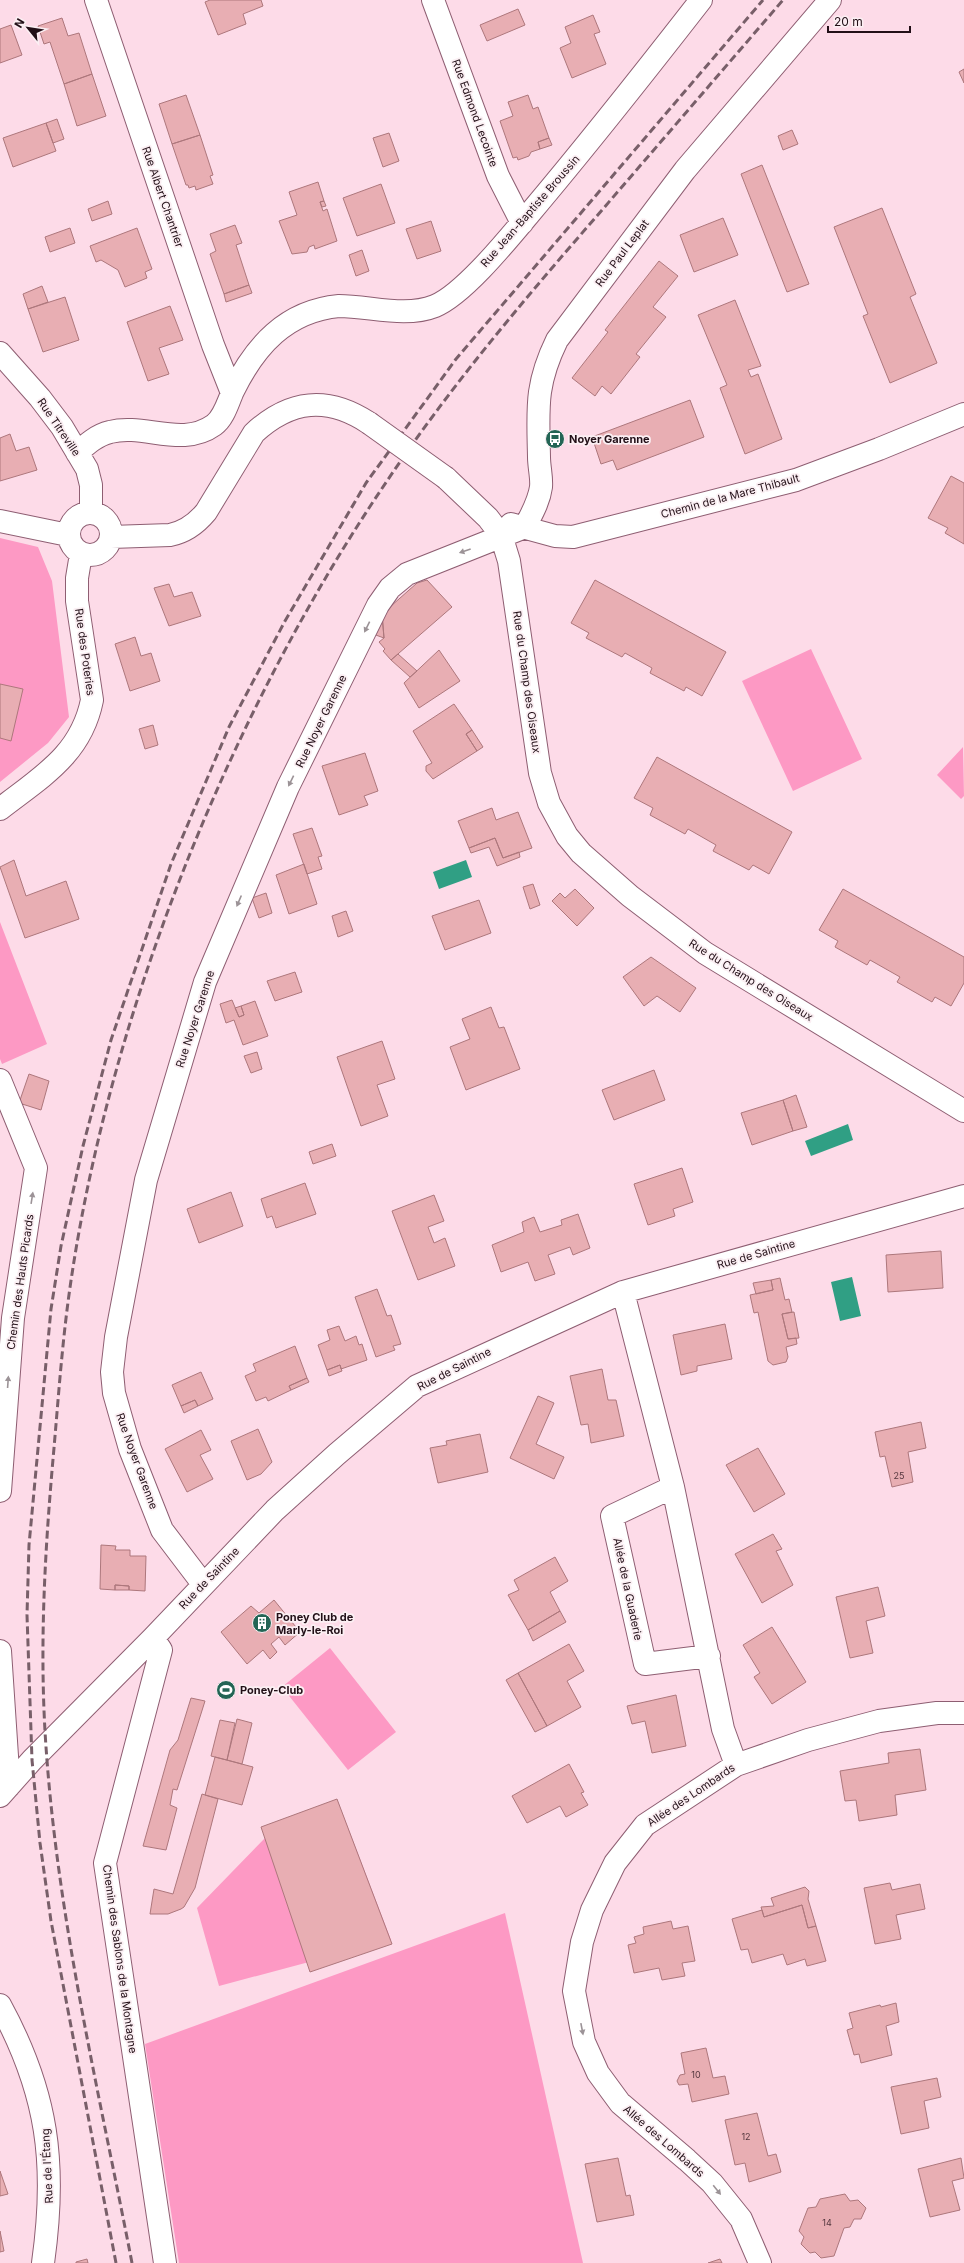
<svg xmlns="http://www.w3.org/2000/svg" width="964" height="2263" viewBox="0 0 964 2263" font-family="Inter,sans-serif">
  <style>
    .green { fill: #fd99c4 }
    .water { fill: #309f84 }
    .building { fill: #e8aeb3; stroke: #ad777c }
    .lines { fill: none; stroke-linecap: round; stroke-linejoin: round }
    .street-casing { stroke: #8e5e72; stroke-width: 24 }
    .street { stroke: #fff; stroke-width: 22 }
    .rail { stroke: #785f69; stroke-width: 3; stroke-dasharray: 8 4; stroke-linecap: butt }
    .street-bridge-casing { stroke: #8e5e72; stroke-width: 24; stroke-linecap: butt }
    .street-bridge { stroke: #fff; stroke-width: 22 }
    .oneway { fill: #9c9397 }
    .labels { text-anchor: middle; stroke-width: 3.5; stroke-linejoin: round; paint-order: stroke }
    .number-label { font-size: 9px; fill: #54373e }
    .street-label { font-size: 11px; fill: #220f17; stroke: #fbeff3 }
    .poi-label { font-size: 11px; font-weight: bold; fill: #220f17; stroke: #fbeff3; text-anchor: start }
  </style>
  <rect width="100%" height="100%" fill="#fddbe8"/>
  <path class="green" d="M0 538 38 547 52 581 69 717 48 743 0 782Z
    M811 649 862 759 793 791 742 681Z
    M963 747 964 796 961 799 937 775Z
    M0 922 47 1044 2 1064 0 1059Z
    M330 1648 396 1732 348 1770 282 1687Z
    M337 1799 391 1940 219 1986 197 1908 266 1837Z
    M505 1913 583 2263H179L145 2044Z"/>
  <path class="water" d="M466 860 472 877 439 889 433 872Z
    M848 1124 853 1140 811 1156 805 1141Z
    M852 1277 861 1316 840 1321 831 1282Z"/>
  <path class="building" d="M210 0H261L263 6 243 14 246 24 218 35 205 2Z
    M518 9 525 25 487 41 480 25Z
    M593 15 600 32 594 34 606 64 572 78 560 48 571 43 565 27Z
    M62 18 68 36 79 33 92 74 64 84 50 42 44 44 38 26Z
    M11 25 22 55 0 63V29Z
    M964 69V83L959 72Z
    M92 74 106 116 77 126 64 84Z
    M186 95 200 135 172 144 159 104Z
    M528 95 533 109 538 107 549 138 538 142 540 149 531 152 529 156 518 160 517 157 513 158 500 121 513 116 508 102Z
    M57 119 64 139 53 143 46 123Z
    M46 123 56 151 13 167 3 138Z
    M792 130 798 144 783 150 778 136Z
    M389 133 399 161 383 167 373 138Z
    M200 135 213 175 210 176 213 184 196 190 195 186 189 188 188 185H186L172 144Z
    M549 138 552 145 540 149 538 142Z
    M762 165 809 284 787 292 741 174Z
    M318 182 324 201 320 202 323 211 327 209 337 241 315 249 314 245 309 247 307 252 292 254 279 221 297 215 289 192Z
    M381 184 395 223 357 236 343 198Z
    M108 201 112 214 92 221 88 209Z
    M324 201 326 206 322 207 320 202Z
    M882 208 916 294 910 297 937 363 890 383 863 316 868 314 834 227Z
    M723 218 738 255 694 272 680 235Z
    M431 221 441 251 417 259 406 229Z
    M235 225 242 243 236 245 249 285 224 294 210 254 216 251 210 234Z
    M70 228 75 243 50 252 45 237Z
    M137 228 152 269 145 272 147 278 125 287 118 270 101 260 96 262 90 246Z
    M362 250 369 271 356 276 349 255Z
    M659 261 678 276 653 307 666 317 636 354 640 357 611 394 602 386 595 396 572 378 608 332 605 330Z
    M249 285 252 293 226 302 224 294Z
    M42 286 48 302 28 309 23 294Z
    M65 297 79 340 43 352 28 309Z
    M735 300 761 366 748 370 751 377 758 374 782 439 745 454 720 388 727 385 698 315Z
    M170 306 183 340 159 348 169 374 148 381 127 322Z
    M690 400 704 437 617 470 613 460 601 464 592 437Z
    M10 434 16 451 29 447 37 470 0 481V438Z
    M951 476 964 483V544L945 533 948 528 928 518Z
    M427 580 452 607 391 660 383 651 385 649 379 642 384 638 382 614 417 583Z
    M595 580 726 652 702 696 686 687 684 691 650 673 652 668 625 653 622 657 586 638 589 633 571 623Z
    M169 584 174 597 192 592 201 616 169 626 154 588Z
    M382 614 384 638 373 634Z
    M135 637 141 656 151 653 160 681 130 691 115 644Z
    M439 650 460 681 419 708 404 683Z
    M398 654 417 671 410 677 391 660Z
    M0 684 23 689 11 741 0 738Z
    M454 704 472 730 466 734 477 751 433 779 426 771V766L432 763 413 731Z
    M153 725 158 745 145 749 139 729Z
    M472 730 483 747 477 751 466 734Z
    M365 753 378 791 364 796 368 805 339 815 322 766Z
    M657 757 792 832 769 874 753 865 749 870 713 851 716 845 688 829 685 834 650 815 653 808 634 798Z
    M492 808 496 820 518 812 532 848 503 858 495 838 469 848 458 821Z
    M312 828 322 856 318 857 322 869 307 874 293 834Z
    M495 838 503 858 519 852 520 857 497 866 489 847 471 853 469 848Z
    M14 860 26 896 66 881 79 919 25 938 0 867Z
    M304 864 317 904 289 914 276 875Z
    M533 884 540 905 530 909 523 887Z
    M575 889 594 908 577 926 552 901 560 893 565 898Z
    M843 889 964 957V983L951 1006 935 997 932 1002 897 982 900 977 870 960 867 965 835 947 838 941 819 930Z
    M266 893 272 913 259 918 252 898Z
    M479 900 491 933 445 950 432 916Z
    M346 911 353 931 338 937 332 916Z
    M651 957 696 988 680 1012 657 996 644 1006 623 977Z
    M295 972 302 992 275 1001 267 981Z
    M232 1000 239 1017 244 1015 241 1006 255 1001 268 1036 243 1045 234 1020 226 1023 220 1004Z
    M241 1006 244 1015 239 1017 235 1008Z
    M491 1007 499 1028 504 1027 520 1069 466 1090 450 1047 470 1039 462 1019Z
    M382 1041 395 1079 377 1085 388 1116 361 1126 337 1057Z
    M257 1052 262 1069 251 1073 244 1056Z
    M654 1070 665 1100 614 1120 602 1090Z
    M29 1074 49 1081 41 1110 19 1103Z
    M796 1095 807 1127 793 1131 783 1100Z
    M783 1100 793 1131 752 1145 741 1113Z
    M332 1144 336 1156 313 1164 309 1152Z
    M682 1168 693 1202 673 1209 675 1216 648 1225 634 1184Z
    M305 1183 316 1214 276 1228 272 1216 267 1218 261 1199Z
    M231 1192 243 1226 199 1243 187 1209Z
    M434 1195 444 1221 428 1227 434 1243 445 1238 455 1266 418 1280 392 1211Z
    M578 1214 590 1248 573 1255 570 1247 548 1255 555 1274 535 1281 528 1262 501 1272 492 1245 524 1232 522 1222 534 1217 540 1232 562 1225 561 1220Z
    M941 1251 943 1288 888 1292 886 1255Z
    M780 1278 785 1300 789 1299 792 1312 782 1314 788 1339 796 1338 797 1344 786 1347 788 1357 786 1362 773 1365 768 1361 758 1312 754 1313 750 1295 773 1290 771 1280Z
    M771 1280 773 1290 756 1294 753 1283Z
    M377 1289 387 1316 391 1315 401 1344 393 1346 395 1350 376 1357 355 1297Z
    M794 1312 799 1338 788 1339 782 1314Z
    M725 1324 732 1359 697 1366V1371L681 1375 673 1335Z
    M339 1326 345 1341 356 1336 359 1345 362 1344 367 1360 341 1369 340 1365 327 1370 318 1345 330 1340 327 1330Z
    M295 1346 307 1378 289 1386 291 1390 268 1401 266 1397 256 1401 245 1376 256 1371 253 1364Z
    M340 1365 342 1371 329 1376 327 1370Z
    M602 1369 608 1400H616L624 1436 591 1443 588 1424 581 1425 570 1376Z
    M201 1372 213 1399 198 1406 195 1400 181 1406 172 1385Z
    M307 1378 309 1382 291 1390 289 1386Z
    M538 1396 554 1403 536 1444 564 1457 554 1479 510 1458Z
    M195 1400 198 1406 184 1413 181 1406Z
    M921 1422 926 1448 908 1452 913 1482 892 1487 885 1456 880 1457 875 1432Z
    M258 1429 272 1462 261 1474 247 1480 231 1441Z
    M201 1430 211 1450 200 1455 213 1479 187 1492 165 1449Z
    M480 1434 488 1472 438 1483 430 1448 447 1445 446 1441Z
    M758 1448 785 1494 754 1512 726 1465Z
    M773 1534 782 1549 776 1551 793 1585 762 1603 735 1554Z
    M101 1545 116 1546 115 1550H130V1556H146L145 1591 129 1590V1586L115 1585V1590L100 1589Z
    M555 1557 568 1581 550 1592 560 1611 528 1630 508 1595 519 1590 514 1580Z
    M115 1585 129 1586V1590H115Z
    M878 1587 885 1616 866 1621 873 1653 850 1658 836 1597Z
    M274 1600 300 1632 285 1645 279 1637 271 1644 277 1652 270 1659 263 1650 247 1664 221 1632 251 1606 259 1613Z
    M560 1611 566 1622 533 1641 528 1630Z
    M772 1627 806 1682 772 1704 754 1677 760 1673 743 1645Z
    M569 1644 584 1671 567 1681 581 1707 547 1726 518 1673Z
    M518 1673 547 1726 535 1732 506 1680Z
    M676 1695 686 1746 652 1753 645 1721 632 1724 627 1706Z
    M191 1698 205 1701 177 1790 173 1789 170 1805 177 1808 166 1850 143 1846 170 1750 178 1740Z
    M237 1719 252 1723 242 1764 227 1760Z
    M220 1720 235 1723 227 1760 211 1756Z
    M920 1749 926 1790 895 1795 897 1815 859 1821 856 1800 845 1801 840 1771 889 1763 888 1753Z
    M215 1757 253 1767 242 1805 205 1795Z
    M569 1764 584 1792 581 1793 588 1805 566 1817 560 1806 527 1823 512 1796Z
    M202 1794 218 1799 195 1888 184 1907 181 1909 168 1914H150L154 1889 173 1894Z
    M337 1799 392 1944 310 1972 261 1827Z
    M890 1883 892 1890 920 1884 925 1909 896 1915 901 1939 875 1944 864 1888Z
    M805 1887 809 1891 808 1899 816 1926 808 1928 802 1905 764 1917 761 1907 774 1906 771 1898Z
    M802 1905 808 1928 816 1926 826 1961 807 1966 805 1959 787 1965 783 1954 752 1963 748 1949 741 1950 732 1919 762 1910 764 1917Z
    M671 1921 673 1929 688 1926 695 1961 682 1963 685 1976 662 1980 659 1968 634 1973 628 1945 636 1943 634 1937 644 1934 643 1927Z
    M896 2003 899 2022 886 2026 892 2055 861 2063 859 2054 854 2055 847 2030 853 2028 849 2013 880 2005 881 2007Z
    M706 2048 713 2078 725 2076 729 2094 692 2102 688 2084 679 2085 677 2081 680 2075 685 2074 681 2053Z
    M937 2078 941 2097 924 2101 929 2128 901 2134 891 2087Z
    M757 2113 768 2156 776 2154 781 2172 749 2182 745 2163 735 2165 725 2120Z
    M618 2158 626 2196 630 2195 634 2215 597 2222 585 2164Z
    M961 2158 964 2178 952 2181 960 2210 930 2217 918 2169Z
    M0 2171 8 2194 0 2196Z
    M845 2194 850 2201 858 2200 866 2208 861 2219H854L850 2227 844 2228 834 2256 821 2258 815 2252 810 2253 801 2244 804 2237 799 2231 808 2208 816 2207 820 2199Z
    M0 2231 4 2251 0 2252Z
    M87 2259 88 2263H76V2262Z
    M720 2259 722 2263H708Z"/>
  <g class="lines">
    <g class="street-casing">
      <path id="street" d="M96 0 213 345 232 393
        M433 0 498 176 522 223
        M0 353 40 398 62 427 87 469 91 485V513
        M77 453C87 444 97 435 110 432 144 423 182 448 214 425 224 418 228 402 233 391 255 346 286 311 339 306 370 306 405 318 435 306 464 294 509 238 530 213 589 143 645 72 701 0
        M446 478 488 518 501 535 509 561 540 773 549 803 567 836 581 853 630 896 705 953 964 1111
        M69 534a21 21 0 1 1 42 0a21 21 0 1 1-42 0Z
        M0 521 68 535
        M511 524 555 536 573 537 796 480 879 449 964 414
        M111 537 170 535C185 532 196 524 206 512L254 433C291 399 328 396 369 423
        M0 809C41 777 81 755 92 700L77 601V578L81 554
        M0 1080 36 1168 13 1318 0 1491
        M623 1292 673 1487 723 1729 736 1765
        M673 1487 612 1516 645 1664 709 1656
        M203 1584 162 1530 130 1449 114 1393 112 1372 116 1337 146 1180 205 982 288 787 378 605 390 588 407 574 525 527C531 515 539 502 541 487 542 478 539 467 539 457 538 408 535 385 557 340L685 170 830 0
        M153 1638 161 1650 105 1863 165 2263
        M0 1651 9 1786
        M0 1796 32 1760 153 1638 275 1510 337 1454 417 1386 623 1292 964 1196
        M0 2005C48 2093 57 2164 43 2263
        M760 2263 741 2219 712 2183 687 2160 620 2103 598 2073 584 2042 574 1991 582 1942 592 1910 615 1863 645 1825 736 1765 808 1740 879 1721 937 1713H964"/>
    </g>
    <use href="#street" class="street"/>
    <path class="rail" d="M116 2263 51 1921 40 1843 32 1760 27 1615 29 1545 51 1309 61 1246 83 1146 111 1040 171 864 229 727 285 621 366 483 456 359 763 0
      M132 2263C99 2092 58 1921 46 1747 39 1647 45 1548 54 1448 59 1390 63 1332 72 1274 113 1004 233 707 387 481 450 387 522 302 596 217 658 145 721 72 783 0"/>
    <g class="street-bridge-casing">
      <path id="street-bridge" d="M369 423 446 478"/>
    </g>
    <use href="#street-bridge" class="street-bridge"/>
  </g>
  <defs><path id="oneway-solid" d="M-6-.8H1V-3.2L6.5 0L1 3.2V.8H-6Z"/></defs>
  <g class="oneway">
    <use href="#oneway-solid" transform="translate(465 551) rotate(161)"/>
    <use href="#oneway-solid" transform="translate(367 627) rotate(116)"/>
    <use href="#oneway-solid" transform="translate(291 781) rotate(116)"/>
    <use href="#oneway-solid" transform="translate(239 901) rotate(113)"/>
    <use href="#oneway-solid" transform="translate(32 1198) rotate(-81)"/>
    <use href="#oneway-solid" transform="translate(8 1382) rotate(-86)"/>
    <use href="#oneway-solid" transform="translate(582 2029) rotate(79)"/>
    <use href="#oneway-solid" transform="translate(717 2190) rotate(51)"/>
  </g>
  <defs>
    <g id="bus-disc" transform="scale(1)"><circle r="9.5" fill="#236555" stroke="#fbeff3"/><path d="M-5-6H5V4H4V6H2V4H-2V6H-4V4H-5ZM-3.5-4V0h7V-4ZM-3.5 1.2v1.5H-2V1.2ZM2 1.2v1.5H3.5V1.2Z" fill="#fff"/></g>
    <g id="building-disc" transform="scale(1)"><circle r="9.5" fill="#236555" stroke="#fbeff3"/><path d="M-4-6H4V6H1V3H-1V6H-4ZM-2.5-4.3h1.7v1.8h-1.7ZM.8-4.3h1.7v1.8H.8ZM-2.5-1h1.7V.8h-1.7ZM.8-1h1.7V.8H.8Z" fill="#fff"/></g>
    <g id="stadium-disc" transform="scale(1)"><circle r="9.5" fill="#236555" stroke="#fbeff3"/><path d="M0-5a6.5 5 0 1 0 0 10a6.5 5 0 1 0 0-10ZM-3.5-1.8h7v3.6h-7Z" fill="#fff"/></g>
  </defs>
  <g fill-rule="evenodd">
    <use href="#bus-disc" x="555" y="439"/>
    <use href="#building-disc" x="262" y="1623"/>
    <use href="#stadium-disc" x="226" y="1690"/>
  </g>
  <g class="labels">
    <g class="number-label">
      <text x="899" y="1479">25</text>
      <text x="696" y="2078">10</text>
      <text x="746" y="2140">12</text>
      <text x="827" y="2226">14</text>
    </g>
    <g class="street-label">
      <text transform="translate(475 113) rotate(70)" y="4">Rue Edmond Lecointe</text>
      <text transform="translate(163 197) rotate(71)" y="4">Rue Albert Chantrier</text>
      <text transform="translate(530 211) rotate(-49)" y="4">Rue Jean-Baptiste Broussin</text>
      <text transform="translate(622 253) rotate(-53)" y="4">Rue Paul Leplat</text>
      <text transform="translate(59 427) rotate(56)" y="4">Rue Titreville</text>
      <text transform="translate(730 496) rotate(-15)" y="4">Chemin de la Mare Thibault</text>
      <text transform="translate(85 652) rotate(82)" y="4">Rue des Poteries</text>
      <text transform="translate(527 682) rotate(82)" y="4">Rue du Champ des Oiseaux</text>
      <text transform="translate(321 721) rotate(-64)" y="4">Rue Noyer Garenne</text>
      <text transform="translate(751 980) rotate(32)" y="4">Rue du Champ des Oiseaux</text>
      <text transform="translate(195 1019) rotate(-72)" y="4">Rue Noyer Garenne</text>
      <text transform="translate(756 1254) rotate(-16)" y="4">Rue de Saintine</text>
      <text transform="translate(20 1282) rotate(-82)" y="4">Chemin des Hauts Picards</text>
      <text transform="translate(454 1369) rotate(-27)" y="4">Rue de Saintine</text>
      <text transform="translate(137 1461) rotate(70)" y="4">Rue Noyer Garenne</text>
      <text transform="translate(209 1578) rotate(-46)" y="4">Rue de Saintine</text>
      <text transform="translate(628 1589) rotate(78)" y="4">Allée de la Guaderie</text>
      <text transform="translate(691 1795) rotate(-34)" y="4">Allée des Lombards</text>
      <text transform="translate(120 1959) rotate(82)" y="4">Chemin des Sablons de la Montagne</text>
      <text transform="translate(664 2141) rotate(41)" y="4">Allée des Lombards</text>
      <text transform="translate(47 2166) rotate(-93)" y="4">Rue de l'Étang</text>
    </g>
    <g class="poi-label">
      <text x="569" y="443">Noyer Garenne</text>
      <text x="276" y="1621">Poney Club de<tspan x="276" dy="13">Marly-le-Roi</tspan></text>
      <text x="240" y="1694">Poney-Club</text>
    </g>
  </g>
  <g transform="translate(28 28) rotate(300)" stroke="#fbeff3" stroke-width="3" paint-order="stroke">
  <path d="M0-3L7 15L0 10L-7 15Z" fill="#220f17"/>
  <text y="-6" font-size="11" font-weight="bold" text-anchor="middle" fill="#220f17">N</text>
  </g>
  <path d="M828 26v6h82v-6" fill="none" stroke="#220f17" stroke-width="2"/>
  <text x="834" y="26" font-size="12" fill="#220f17" stroke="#fbeff3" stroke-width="3" paint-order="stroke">20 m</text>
</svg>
